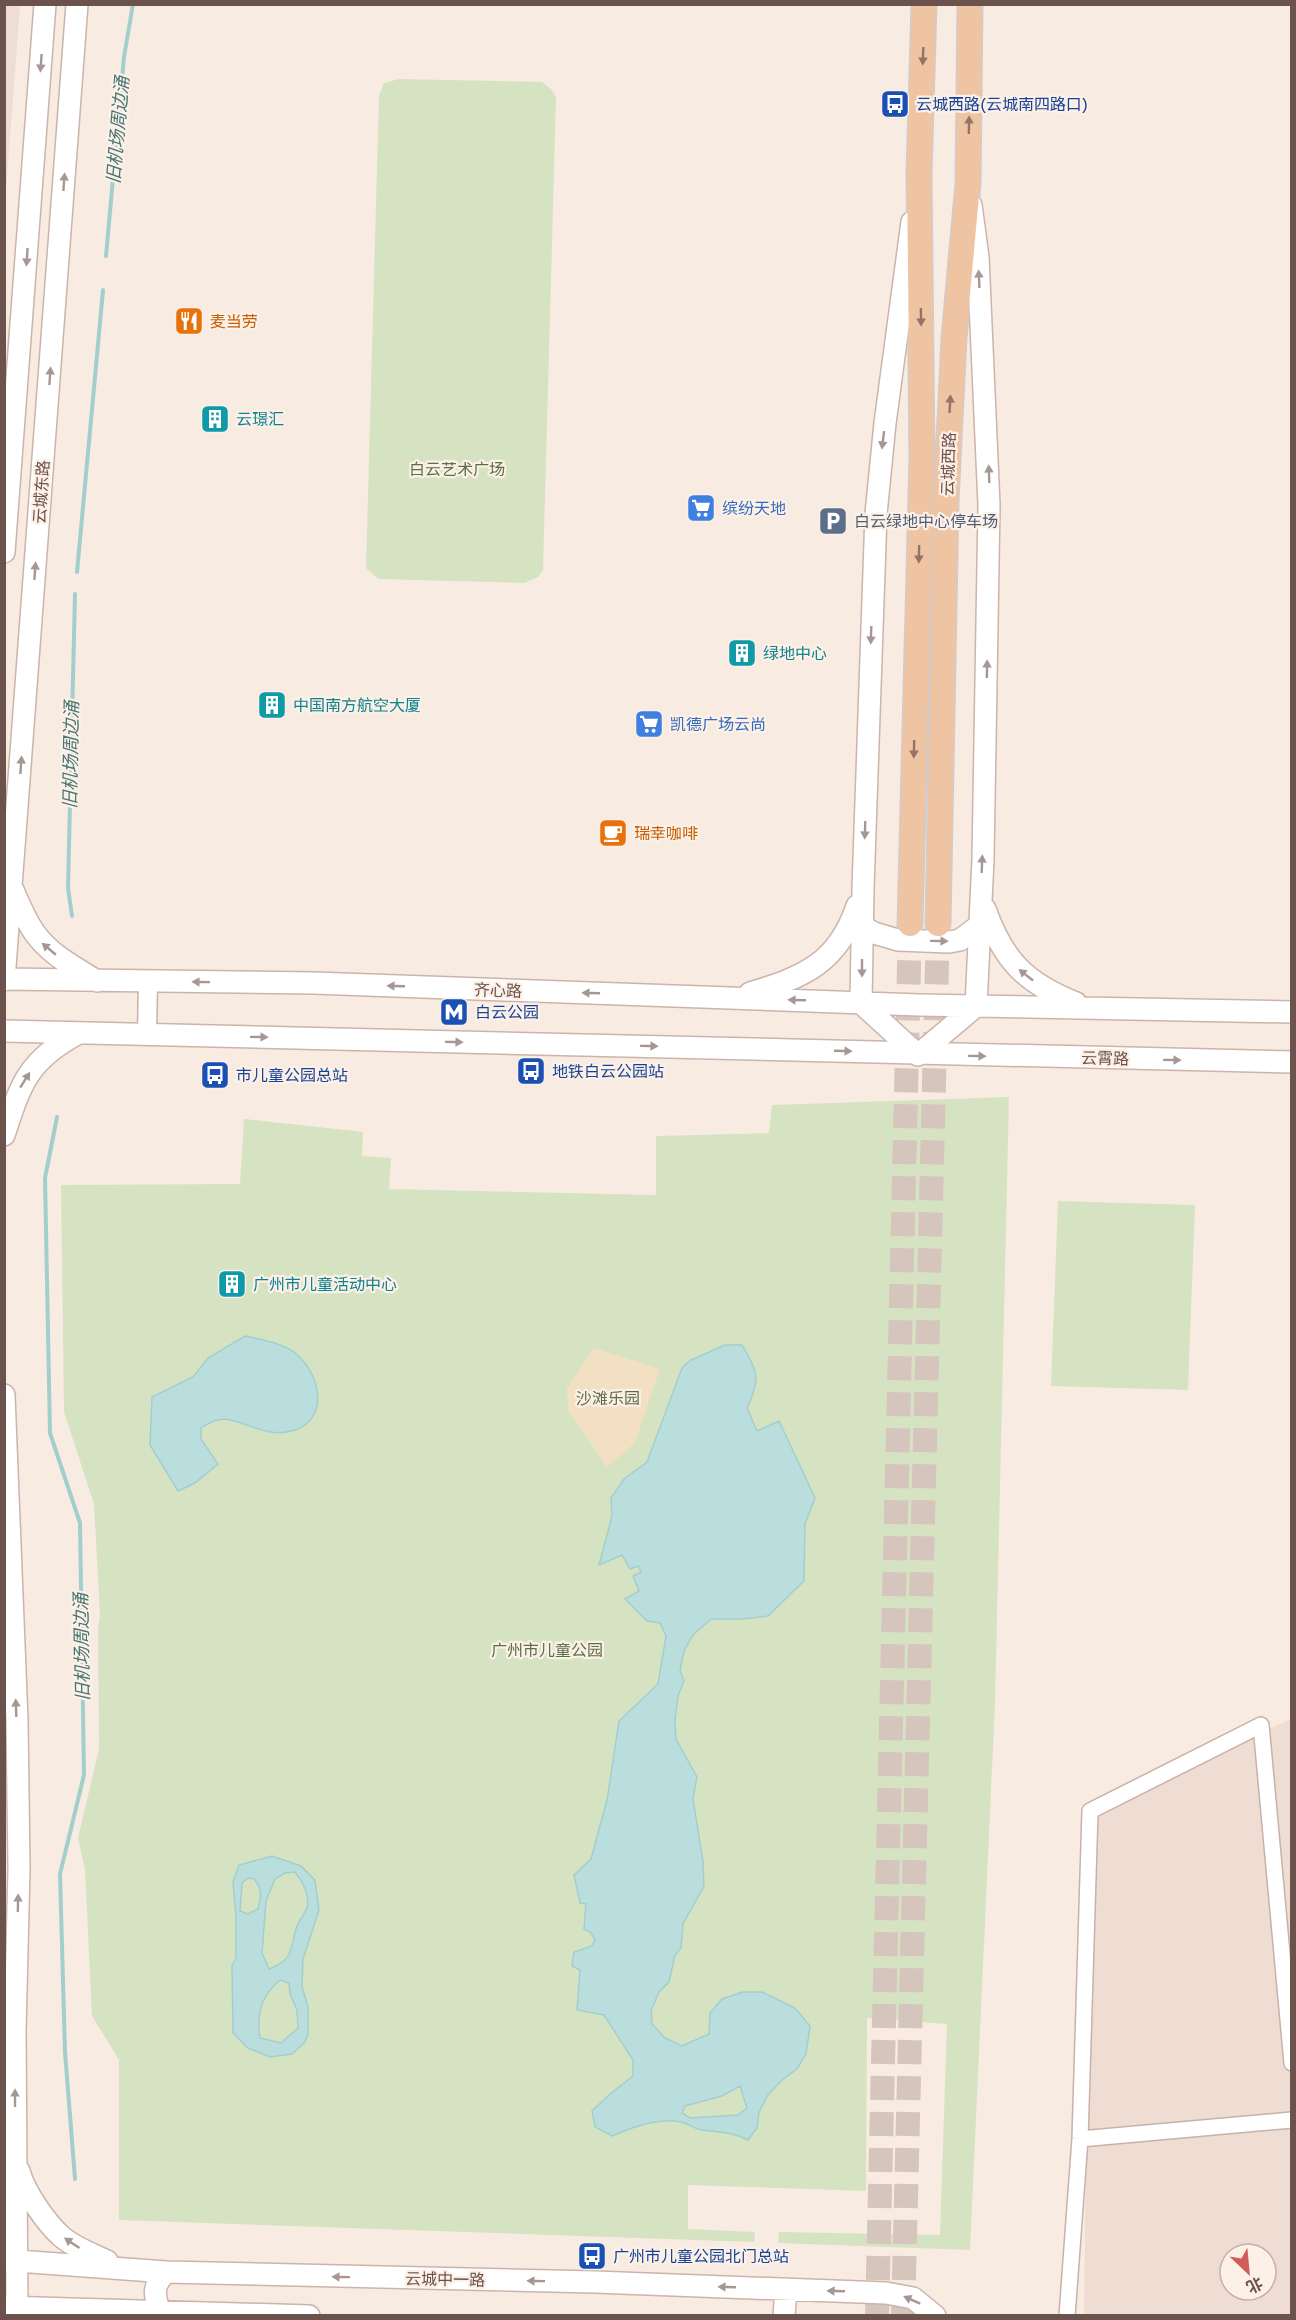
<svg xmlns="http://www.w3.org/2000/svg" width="1296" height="2320" viewBox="0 0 1296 2320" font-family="'Golos Text','Noto Sans SC',sans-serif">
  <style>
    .residential { fill: #efdcd2; fill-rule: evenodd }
    .green { fill: #d6e3c3 }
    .sand { fill: #f3dfc1 }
    .water { fill: #badedd; stroke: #a2cfcd; stroke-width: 1.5; fill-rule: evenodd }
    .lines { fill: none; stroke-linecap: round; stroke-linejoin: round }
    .stream { stroke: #a2cfcd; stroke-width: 4 }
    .primary-tunnel { stroke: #d5c5bc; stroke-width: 24; stroke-dasharray: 24 12; stroke-linecap: butt }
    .minor-casing { stroke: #c7b2ab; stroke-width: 18 }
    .tertiary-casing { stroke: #c7b2ab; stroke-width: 21 }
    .secondary-casing { stroke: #ccb4ab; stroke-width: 24 }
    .primary-casing { stroke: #d3cbc9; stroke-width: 27 }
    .minor { stroke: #fff; stroke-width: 15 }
    .tertiary { stroke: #fff; stroke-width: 18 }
    .secondary { stroke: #fff; stroke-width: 21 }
    .primary { stroke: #efc4a3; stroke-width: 24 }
    .oneway { fill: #937466 }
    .oneway2 { fill: #a79794 }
    .labels { text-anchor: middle; stroke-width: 4.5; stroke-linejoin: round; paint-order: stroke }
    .transit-label { font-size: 16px; fill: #164399; stroke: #fcf0e7; text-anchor: start }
    .food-label { font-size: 16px; fill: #c56008; stroke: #fcf0e7; text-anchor: start }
    .culture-label { font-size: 16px; fill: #0d838f; stroke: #fcf0e7; text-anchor: start }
    .street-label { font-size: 16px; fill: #6c524c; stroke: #fcf0e7 }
    .park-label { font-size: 16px; fill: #5b7046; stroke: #fcf0e7 }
    .shop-label { font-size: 16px; fill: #366cbe; stroke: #fcf0e7; text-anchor: start }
    .service-label { font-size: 16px; fill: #4e5e75; stroke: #fcf0e7; text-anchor: start }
    .water-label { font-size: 18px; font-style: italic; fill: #477775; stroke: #fcf0e7 }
  </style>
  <rect width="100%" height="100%" fill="#f8ebe2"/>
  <path class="residential" d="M5 4 20 5 5 204 4 5Z
    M1291 1719V2315L1084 2316 1090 1811ZM1230 2254H1266V2290H1230Z"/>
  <path class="green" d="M399 79 542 82 552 90 556 97 543 570 538 577 524 583 378 579 366 568 379 96 384 83Z
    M1009 1097 995 1703 970 2250 778 2243 779 2232 940 2235 947 2024 867 2018 866 2191 688 2185V2229L755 2232 754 2242 119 2220V2060L92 2016 85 1870 78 1838 99 1749 98 1630 100 1614 94 1504 64 1412 61 1185 240 1184 244 1119 363 1132 362 1156 391 1158 389 1189 656 1195V1136L769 1133 772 1105Z
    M1058 1201 1195 1205 1188 1390 1051 1386Z"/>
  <path class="sand" d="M594 1348 660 1369 635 1443 607 1467 568 1411 567 1388Z"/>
  <path class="water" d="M245 1336C258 1339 273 1341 285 1347 316 1360 335 1416 295 1430 265 1441 239 1415 218 1420 212 1421 206 1425 201 1428V1439L218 1464 195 1483 178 1491 150 1445 152 1397 193 1377 208 1358Z
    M725 1345H742C758 1373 761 1378 747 1408L757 1431 779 1421 815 1498 805 1524 804 1581 768 1616 743 1619H711L693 1635 684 1651 680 1670 684 1681 678 1696 675 1721 676 1739 697 1777 693 1799 703 1861 704 1886 683 1924 681 1948 675 1955 669 1982 659 1992 651 2011 652 2024 665 2038 682 2046 709 2034 710 2013 722 1999 743 1992H762L795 2008 810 2026 806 2054 797 2069 782 2080 768 2095 759 2112 757 2128 748 2140C733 2132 718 2132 702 2130 695 2129 691 2125 685 2123 661 2116 633 2127 612 2136L595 2127 592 2111 610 2094 633 2076V2060L604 2015 577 2010 580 1970 572 1966 574 1952 592 1946 595 1939 590 1932 584 1929 586 1904 580 1903 574 1875 591 1859 607 1800 619 1721 658 1684 666 1636 660 1623 647 1621 625 1599 639 1591 633 1576 641 1572 638 1566 630 1569 622 1555 599 1565 612 1516 611 1498 624 1479 647 1462 682 1368 691 1360ZM740 2086 747 2108 738 2115 690 2118 682 2113 685 2106 722 2096Z
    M272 1856 301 1866 315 1880 319 1910 303 1959 302 1987 308 2007V2034L305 2042 292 2054 270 2057 248 2048 233 2033 232 1966 236 1958V1917L233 1882 239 1865ZM295 1872C302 1881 310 1895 307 1907 305 1915 298 1921 296 1929 290 1951 293 1960 269 1969L262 1953 266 1901 275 1879 285 1873ZM248 1878 254 1879C263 1889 261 1897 258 1909L248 1914 240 1911 242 1883ZM280 1980 289 1983 290 1994 297 2010 298 2028 281 2043 260 2038C256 2014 261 1996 280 1980Z"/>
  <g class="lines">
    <path class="stream" d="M106 256 124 57 133 4
      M77 572 103 290
      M72 916 68 888 75 594
      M57 1117 45 1178 50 1433 80 1523 84 1775 60 1874 65 2052 75 2179"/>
    <path class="primary-tunnel" d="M877 2316 910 924
      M903 2316 938 924"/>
    <g class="minor-casing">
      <path id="minor" d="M1080 2139 1292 2120
        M1067 2316 1080 2139 1090 1811 1261 1725 1292 2063"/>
    </g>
    <g class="tertiary-casing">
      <path id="tertiary" d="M147 1034 148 982"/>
    </g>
    <g class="secondary-casing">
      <path id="secondary" d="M912 222 885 423 876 514 863 888 861 1003 918 1055
        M4 552 45 4
        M13 890C19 904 25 919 34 932 49 954 74 967 97 981
        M985 909C1003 960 1025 983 1076 1003
        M862 926 874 933 898 940 949 942 960 940 980 925
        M4 979 314 983 919 1005 1292 1012
        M4 980 77 4
        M750 993C804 977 838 963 857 906
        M4 1031 1292 1062
        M918 1055 976 1006 983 859 989 505 978 257 971 205
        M4 1135C21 1083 28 1060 79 1033
        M4 1395 17 1720 19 1869 15 2031 17 2316
        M19 2171C24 2191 46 2223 62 2237 75 2248 92 2254 107 2261
        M4 2260 166 2272 595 2282 886 2293 913 2298 935 2316
        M4 2307 309 2316
        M160 2312C154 2296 152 2285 166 2272
        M784 2316 786 2289"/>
    </g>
    <g class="primary-casing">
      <path id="primary" d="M910 924 922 457 919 174 924 4
        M938 924 946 501 954 338 968 184 970 4"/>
    </g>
    <use href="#minor" class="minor"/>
    <use href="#tertiary" class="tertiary"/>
    <use href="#secondary" class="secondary"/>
    <use href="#primary" class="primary"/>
  </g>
  <defs><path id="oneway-solid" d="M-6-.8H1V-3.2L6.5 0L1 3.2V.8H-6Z" transform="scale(1.5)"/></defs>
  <g class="oneway">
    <use href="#oneway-solid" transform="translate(923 56) rotate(92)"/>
    <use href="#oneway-solid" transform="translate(969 125) rotate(-89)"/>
    <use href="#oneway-solid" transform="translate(921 317) rotate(89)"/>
    <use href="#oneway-solid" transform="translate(950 404) rotate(-87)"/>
    <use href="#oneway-solid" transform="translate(919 554) rotate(91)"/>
    <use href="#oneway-solid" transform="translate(914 749) rotate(91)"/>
  </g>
  <g class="oneway2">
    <use href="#oneway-solid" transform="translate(41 63) rotate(94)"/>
    <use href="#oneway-solid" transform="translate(64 182) rotate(-86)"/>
    <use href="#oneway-solid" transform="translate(27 257) rotate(94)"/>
    <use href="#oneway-solid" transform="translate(979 279) rotate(-93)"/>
    <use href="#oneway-solid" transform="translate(50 376) rotate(-86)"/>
    <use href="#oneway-solid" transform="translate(883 440) rotate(97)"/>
    <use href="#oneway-solid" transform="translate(989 474) rotate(-92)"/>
    <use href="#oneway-solid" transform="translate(35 571) rotate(-86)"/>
    <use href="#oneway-solid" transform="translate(871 635) rotate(92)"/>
    <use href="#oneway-solid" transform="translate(987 669) rotate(-89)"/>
    <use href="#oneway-solid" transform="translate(21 765) rotate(-86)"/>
    <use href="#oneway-solid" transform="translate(865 830) rotate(92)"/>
    <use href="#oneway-solid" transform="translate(982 864) rotate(-88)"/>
    <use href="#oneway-solid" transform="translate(939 941) rotate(1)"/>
    <use href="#oneway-solid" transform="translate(49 949) rotate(-140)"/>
    <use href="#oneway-solid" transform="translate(862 968) rotate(90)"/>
    <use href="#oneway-solid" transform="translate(1026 975) rotate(-142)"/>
    <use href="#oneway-solid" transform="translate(201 982) rotate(-179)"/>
    <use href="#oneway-solid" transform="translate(396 986) rotate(-178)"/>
    <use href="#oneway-solid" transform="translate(591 993) rotate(-178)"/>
    <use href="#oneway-solid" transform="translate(797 1000) rotate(-178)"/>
    <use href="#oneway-solid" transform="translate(259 1037) rotate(1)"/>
    <use href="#oneway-solid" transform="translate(454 1042) rotate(1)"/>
    <use href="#oneway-solid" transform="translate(649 1046) rotate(1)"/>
    <use href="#oneway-solid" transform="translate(843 1051) rotate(2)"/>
    <use href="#oneway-solid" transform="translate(977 1056) rotate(1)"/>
    <use href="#oneway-solid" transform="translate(1172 1060) rotate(1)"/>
    <use href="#oneway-solid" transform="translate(25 1080) rotate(-58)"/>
    <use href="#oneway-solid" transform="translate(16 1708) rotate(-92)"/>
    <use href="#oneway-solid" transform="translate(18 1903) rotate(-89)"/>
    <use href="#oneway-solid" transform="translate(15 2098) rotate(-90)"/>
    <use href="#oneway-solid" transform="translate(72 2243) rotate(-146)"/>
    <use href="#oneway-solid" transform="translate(341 2277) rotate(-179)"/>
    <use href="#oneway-solid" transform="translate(536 2281) rotate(-179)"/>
    <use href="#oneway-solid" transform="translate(727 2287) rotate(-178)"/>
    <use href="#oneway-solid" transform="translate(836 2291) rotate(-178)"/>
    <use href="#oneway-solid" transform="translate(912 2300) rotate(-156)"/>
  </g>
  <defs>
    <g id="bus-square" transform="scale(1.5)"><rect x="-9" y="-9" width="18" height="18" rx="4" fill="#1a4fb4" stroke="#fcf0e7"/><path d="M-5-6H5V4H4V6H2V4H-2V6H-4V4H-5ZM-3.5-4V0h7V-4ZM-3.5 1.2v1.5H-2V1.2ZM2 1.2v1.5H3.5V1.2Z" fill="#fff"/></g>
    <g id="restaurant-square" transform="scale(1.5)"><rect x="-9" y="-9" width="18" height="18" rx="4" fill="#e8710a" stroke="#fcf0e7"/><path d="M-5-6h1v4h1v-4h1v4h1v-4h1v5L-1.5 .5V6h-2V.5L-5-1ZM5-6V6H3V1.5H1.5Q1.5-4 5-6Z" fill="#fff"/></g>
    <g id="building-square" transform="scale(1.5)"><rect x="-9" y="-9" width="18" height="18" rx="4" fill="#0f9aa8" stroke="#fcf0e7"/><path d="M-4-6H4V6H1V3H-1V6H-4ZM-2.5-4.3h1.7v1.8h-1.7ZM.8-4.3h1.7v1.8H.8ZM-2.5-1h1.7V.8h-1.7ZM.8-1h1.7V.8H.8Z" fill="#fff"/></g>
    <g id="supermarket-square" transform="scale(1.5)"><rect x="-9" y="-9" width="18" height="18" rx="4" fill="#3f7fe0" stroke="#fcf0e7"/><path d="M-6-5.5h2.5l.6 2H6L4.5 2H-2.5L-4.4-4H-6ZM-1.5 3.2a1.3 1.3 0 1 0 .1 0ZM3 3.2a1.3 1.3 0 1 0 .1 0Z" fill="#fff"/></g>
    <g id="parking-square" transform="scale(1.5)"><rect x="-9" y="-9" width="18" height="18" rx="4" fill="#5c6f8a" stroke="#fcf0e7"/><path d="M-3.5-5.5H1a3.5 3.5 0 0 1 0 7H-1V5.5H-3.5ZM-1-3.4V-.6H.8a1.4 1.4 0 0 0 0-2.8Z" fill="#fff"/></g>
    <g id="cafe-square" transform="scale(1.5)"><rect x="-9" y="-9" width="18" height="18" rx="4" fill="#e8710a" stroke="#fcf0e7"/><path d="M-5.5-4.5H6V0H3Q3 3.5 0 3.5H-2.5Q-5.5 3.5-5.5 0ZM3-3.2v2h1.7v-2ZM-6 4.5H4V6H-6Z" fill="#fff"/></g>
    <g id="metro-square" transform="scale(1.5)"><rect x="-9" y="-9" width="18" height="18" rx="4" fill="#1a4fb4" stroke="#fcf0e7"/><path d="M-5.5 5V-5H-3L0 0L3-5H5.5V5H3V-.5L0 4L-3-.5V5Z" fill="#fff"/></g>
  </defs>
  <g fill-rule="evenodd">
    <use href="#bus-square" x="895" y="104"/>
    <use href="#restaurant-square" x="189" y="321"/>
    <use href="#building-square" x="215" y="419"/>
    <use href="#supermarket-square" x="701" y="508"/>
    <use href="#parking-square" x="833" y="521"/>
    <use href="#building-square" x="742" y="653"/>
    <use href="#building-square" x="272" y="705"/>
    <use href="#supermarket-square" x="649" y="724"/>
    <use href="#cafe-square" x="613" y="833"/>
    <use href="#metro-square" x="454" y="1012"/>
    <use href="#bus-square" x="531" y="1071"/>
    <use href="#bus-square" x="215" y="1075"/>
    <use href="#building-square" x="232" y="1284"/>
    <use href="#bus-square" x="592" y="2256"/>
  </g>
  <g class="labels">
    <g class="transit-label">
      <text x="916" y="110">云城西路(云城南四路口)</text>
      <text x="475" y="1018">白云公园</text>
      <text x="552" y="1077">地铁白云公园站</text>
      <text x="236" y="1081">市儿童公园总站</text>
      <text x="613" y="2262">广州市儿童公园北门总站</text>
    </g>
    <g class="food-label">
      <text x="210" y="327">麦当劳</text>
      <text x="634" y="839">瑞幸咖啡</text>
    </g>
    <g class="culture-label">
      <text x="236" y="425">云璟汇</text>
      <text x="763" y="659">绿地中心</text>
      <text x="293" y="711">中国南方航空大厦</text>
      <text x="253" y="1290">广州市儿童活动中心</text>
    </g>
    <g class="street-label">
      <text transform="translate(948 464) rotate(-88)" y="6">云城西路</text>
      <text transform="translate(41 492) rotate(-86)" y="6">云城东路</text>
      <text transform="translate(498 990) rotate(2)" y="6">齐心路</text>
      <text transform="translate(1105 1058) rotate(1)" y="6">云霄路</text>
      <text transform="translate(445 2279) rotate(1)" y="6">云城中一路</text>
    </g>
    <g class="park-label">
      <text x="457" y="475">白云艺术广场</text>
      <text x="608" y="1404">沙滩乐园</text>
      <text x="547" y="1656">广州市儿童公园</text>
    </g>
    <g class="shop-label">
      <text x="722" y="514">缤纷天地</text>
      <text x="670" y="730">凯德广场云尚</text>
    </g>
    <g class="service-label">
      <text x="854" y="527">白云绿地中心停车场</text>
    </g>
    <g class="water-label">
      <text transform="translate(118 130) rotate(-85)" y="6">旧机场周边涌</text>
      <text transform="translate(71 755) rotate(-89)" y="6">旧机场周边涌</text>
      <text transform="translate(82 1647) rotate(-91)" y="6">旧机场周边涌</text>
    </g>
  </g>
  <rect width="1296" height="2320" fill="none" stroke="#6c524c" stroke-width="12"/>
  <g transform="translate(1248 2272) rotate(154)"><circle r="28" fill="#fcf0e7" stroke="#c2b1a9" stroke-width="1.5"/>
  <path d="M0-4.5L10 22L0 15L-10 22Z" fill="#d25c57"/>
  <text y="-9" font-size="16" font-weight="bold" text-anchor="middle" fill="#6c524c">北</text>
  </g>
</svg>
